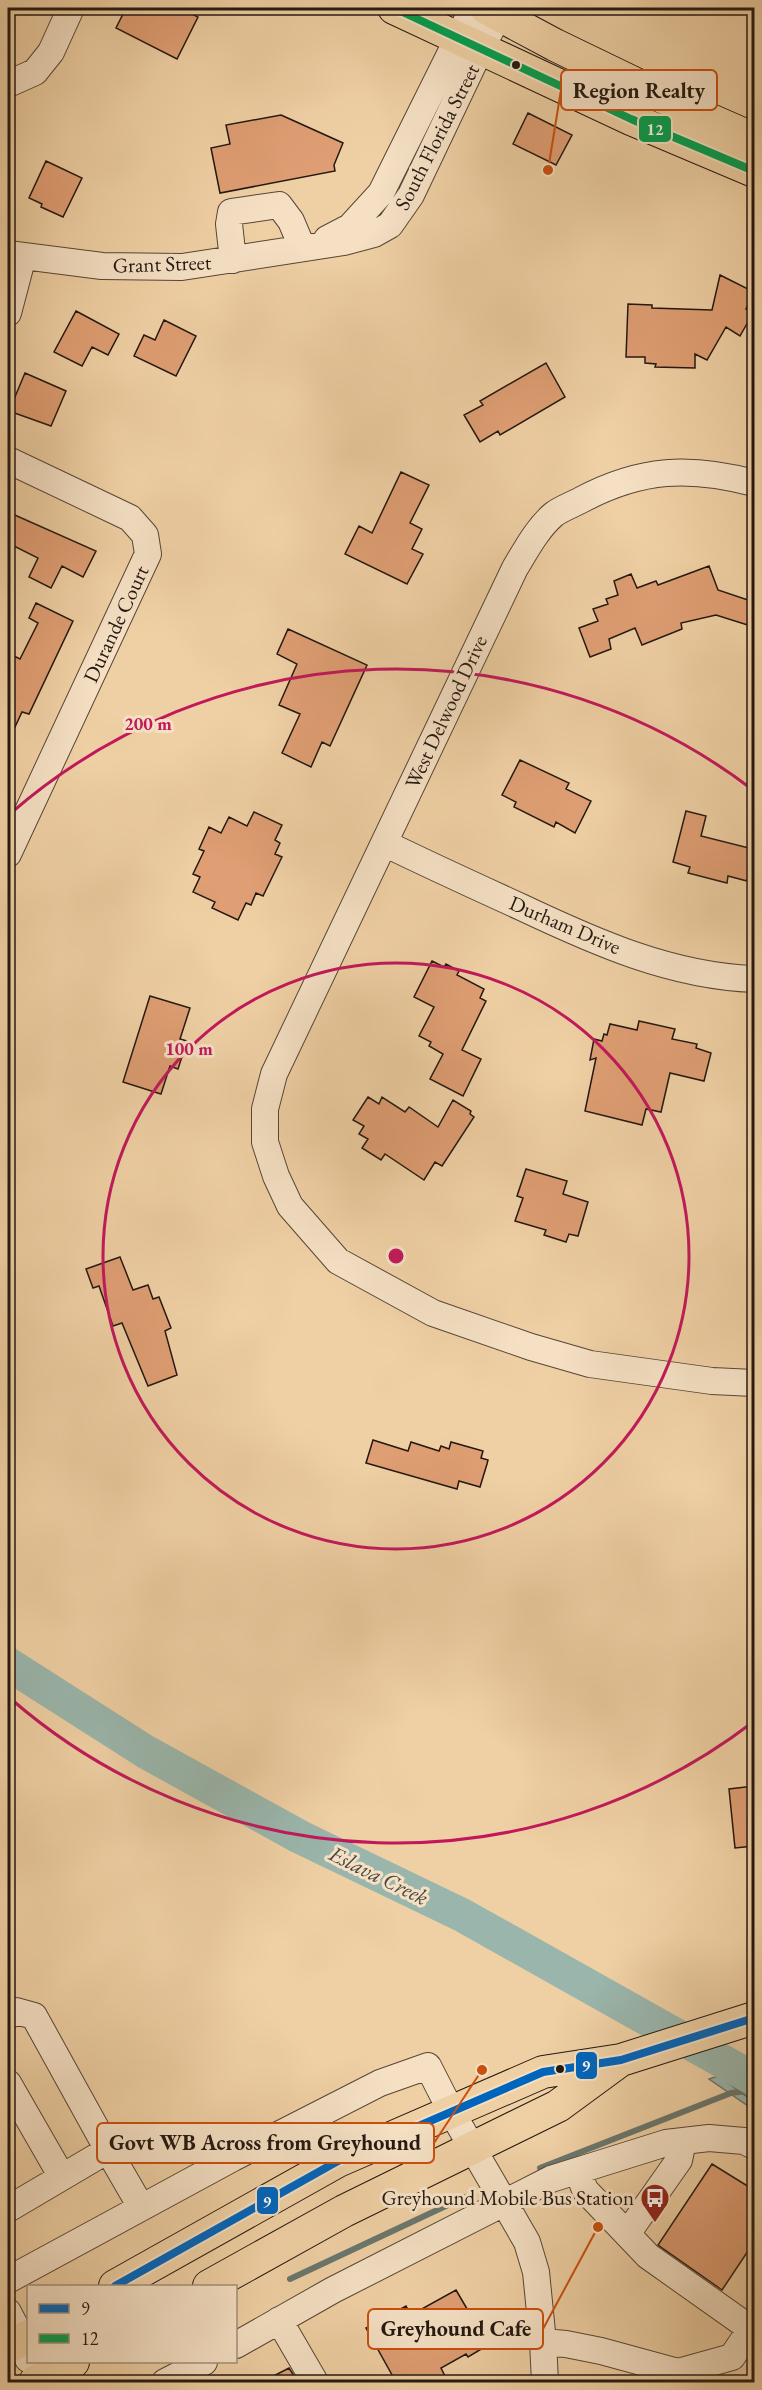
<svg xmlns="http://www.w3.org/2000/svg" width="762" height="2390" viewBox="0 0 762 2390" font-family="'EB Garamond',serif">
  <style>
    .water { fill: #9ab6ac; stroke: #6a776e; stroke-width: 1.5 }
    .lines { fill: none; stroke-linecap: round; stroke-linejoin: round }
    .shore { stroke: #5e675e; stroke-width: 1.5 }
    .stream { stroke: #6a776e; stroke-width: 6 }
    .river { stroke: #9ab6ac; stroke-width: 34 }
    .building { fill: #df9e73; stroke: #231811; stroke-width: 1.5 }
    .minor-casing { stroke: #564636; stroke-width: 28 }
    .major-casing { stroke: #231811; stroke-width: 34 }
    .minor { stroke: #f5e0c4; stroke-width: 26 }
    .major { stroke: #efd0a4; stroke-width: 32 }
    .bus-1-casing { stroke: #f5e0c4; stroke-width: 12 }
    .bus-2-casing { stroke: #f5e0c4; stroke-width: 12 }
    .bus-1 { stroke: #0065bd; stroke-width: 8 }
    .bus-2 { stroke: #029f4e; stroke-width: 8 }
    .ring { fill: none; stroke: #c2185b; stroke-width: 3 }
    .bus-dot { fill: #231811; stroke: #f5e0c4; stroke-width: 2 }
    .labels { text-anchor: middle; stroke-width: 6; stroke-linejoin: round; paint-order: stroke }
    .street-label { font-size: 21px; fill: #231811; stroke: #f5e0c4 }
    .poi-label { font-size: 21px; fill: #231811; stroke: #f5e0c4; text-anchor: end }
    .water-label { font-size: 22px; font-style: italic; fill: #474740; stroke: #f5e0c4 }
    .centre { fill: #c2185b; stroke: #f5e0c4; stroke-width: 3 }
    .ring-label { font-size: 18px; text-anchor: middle; font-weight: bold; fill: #c2185b; stroke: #f5e0c4; stroke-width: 6; stroke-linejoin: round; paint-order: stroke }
    .leader { fill: none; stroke: #ca4f0d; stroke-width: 2 }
    .callout-dot { fill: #ca4f0d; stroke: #f5e0c4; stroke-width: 2 }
    .callout { fill: #f5e0c4; stroke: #ca4f0d; stroke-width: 2 }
    .callout-label { font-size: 22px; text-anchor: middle; font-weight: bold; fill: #231811 }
    .line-badge { stroke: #f5e0c4; stroke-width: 2 }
    .badge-label { font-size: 16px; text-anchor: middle; font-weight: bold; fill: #fff }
  </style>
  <rect width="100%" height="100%" fill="#efd0a4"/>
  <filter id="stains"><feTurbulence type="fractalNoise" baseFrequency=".00333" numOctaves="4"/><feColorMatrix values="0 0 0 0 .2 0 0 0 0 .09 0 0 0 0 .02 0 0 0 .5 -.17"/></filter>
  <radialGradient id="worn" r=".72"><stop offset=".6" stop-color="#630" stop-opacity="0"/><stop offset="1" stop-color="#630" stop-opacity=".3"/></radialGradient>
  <path class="water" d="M754 2064V2110L709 2079Z"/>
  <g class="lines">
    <path class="shore" d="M754 2071 728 2079 727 2082 754 2102"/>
    <path class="stream" d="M540 2168 731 2093 754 2090
      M290 2279 465 2197"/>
    <path class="river" d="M8 1664 146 1752 300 1837 462 1915 754 2079"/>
  </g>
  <path class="building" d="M126 8H180L198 17 177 59 116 28Z
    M528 113 572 135 556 165 513 144Z
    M281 115 343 143 334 165 335 171 220 193 211 148 230 144 226 125Z
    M46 161 82 178 63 217 41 207 42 204 29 198Z
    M720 275 754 292 746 309 753 313 740 336 726 327 707 360 695 354V368L655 367 656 364 645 363V357H626L628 304 652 305V308L712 310Z
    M76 311 119 334 108 355 92 347 82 366 54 352Z
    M164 320 196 336 176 376 134 356 144 335 155 340Z
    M546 363 565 397 500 435 498 431 480 442 464 415 483 405 480 401Z
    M25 373 66 391 51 426 9 411Z
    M401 472 429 485 410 523 422 529 412 549 423 554 407 584 345 554 359 526 372 533Z
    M8 512 96 551 83 577 62 566 51 588 29 577 38 558 8 543Z
    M709 566 718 590 754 602V627L716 615 681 623 682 629 642 645 635 628 609 639 611 649 590 657 579 628 598 621 593 609 608 604 606 599 618 595 614 581 631 574 637 588 656 581 658 585Z
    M36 603 73 621 29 714 22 712 8 742V653L20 659 38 623 29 618Z
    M288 629 367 665 330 746 322 742 311 767 282 753 300 714 279 705 297 664 277 654Z
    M520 760 569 783 566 789 591 801 575 833 556 822 554 827 514 807 516 802 502 795Z
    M686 811 706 816 701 836 753 849 747 881 728 876 727 883 688 873 690 867 673 862Z
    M254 812 282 825 275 840 280 843 275 854 282 857 263 896 256 893 251 905 246 903 238 920 212 908 215 902 193 892 200 877 193 874 204 851 199 849 209 827 221 833 229 817 247 826Z
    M432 961 444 967 446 964 459 971 457 975 484 989 480 998 486 1001 462 1050 481 1059 463 1096 430 1079 443 1054 429 1046 431 1042 419 1036 434 1007 414 997Z
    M150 996 190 1008 180 1039 187 1041 178 1069 170 1066 161 1094 123 1082Z
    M639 1021 675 1029 672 1039 697 1044 696 1048 711 1053 704 1081 670 1073 661 1112 646 1109 642 1125 585 1111 596 1058 590 1060 594 1039 602 1041 604 1034 607 1035 610 1024 637 1030Z
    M368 1097 379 1104 382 1097 405 1112 409 1107 438 1127 453 1100 471 1111 470 1114 474 1117 442 1166 435 1162 424 1180 385 1154 381 1160 362 1148 368 1139 359 1134 364 1126 353 1120Z
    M526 1169 567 1181 563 1194 588 1202 578 1236 569 1234 566 1242 544 1235 546 1230 515 1221 523 1198 517 1196Z
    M120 1257 133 1290 148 1285 153 1299 159 1297 171 1328 165 1331 177 1375 148 1386 122 1323 113 1326 99 1286 93 1288 86 1269Z
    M373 1440 408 1451 411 1442 439 1451 441 1446 449 1449 451 1442 483 1451 481 1458 488 1460 487 1464 480 1487 459 1481 457 1489 366 1463Z
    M754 1786V1846L735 1848 729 1789Z
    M712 2164 754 2190V2242L722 2290 658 2245Z
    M456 2290 487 2343 481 2346 483 2348 468 2357 466 2354 441 2368 448 2382H396L366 2328 406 2306 411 2315Z
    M289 2368 298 2382H262Z"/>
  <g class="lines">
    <g class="minor-casing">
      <path id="minor" d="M8 84 35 72 51 52 71 8
        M327 239 350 227 381 193 473 8
        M8 254 102 266 182 267 344 242 374 234 390 225 411 195 481 48 503 8
        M233 260 229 224 231 212 279 205 291 221 302 247
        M8 313 23 256
        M8 460 130 518 145 535 148 554 8 854
        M754 483C690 466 641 468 581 500 572 505 560 509 553 515 537 529 526 550 515 568L274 1074 265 1109V1142L276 1176 290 1206 338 1261 433 1313 531 1347 590 1364 712 1381 754 1383
        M384 843C429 865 475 886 521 907 595 942 671 976 754 979
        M8 2016 16 2011 34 2016 108 2150 8 2209
        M8 2083 62 2177
        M108 2150 141 2207
        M578 2171 585 2190 648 2256 751 2329
        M627 2234 679 2160 683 2141
        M8 2280 233 2158 380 2083 428 2066 451 2111 527 2242 536 2272 543 2342 545 2382
        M8 2312 22 2339 28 2359
        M279 2320 315 2382
        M543 2342 566 2344 601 2351 678 2372 732 2357 754 2324
        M236 2345 333 2290 551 2179 666 2143 709 2138 744 2141 754 2146
        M165 2382 204 2362"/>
    </g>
    <g class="major-casing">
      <path id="major" d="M394 8 631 119 754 171
        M486 8 555 45 706 118 754 139
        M115 2286 338 2161 543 2072 621 2060 754 2018
        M209 2286 344 2211 558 2106 618 2062
        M8 2347 28 2336
        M35 2382 73 2362"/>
    </g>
    <use href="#minor" class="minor"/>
    <use href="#major" class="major"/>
    <g class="bus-1-casing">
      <path id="bus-1" d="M115 2286 338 2161 543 2072 621 2060 754 2018"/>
    </g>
    <g class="bus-2-casing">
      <path id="bus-2" d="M394 8 631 119 754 171"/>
    </g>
    <use href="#bus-1" class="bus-1"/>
    <use href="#bus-2" class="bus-2"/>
  </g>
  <g class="ring">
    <circle cx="396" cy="1256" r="293"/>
    <path d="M753 1722A587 587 0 0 1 11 1699M11 813A587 587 0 0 1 753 790"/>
  </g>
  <defs>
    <g id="bus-pin" transform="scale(1.5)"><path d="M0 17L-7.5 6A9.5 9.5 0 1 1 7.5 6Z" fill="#8f2418" stroke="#f5e0c4"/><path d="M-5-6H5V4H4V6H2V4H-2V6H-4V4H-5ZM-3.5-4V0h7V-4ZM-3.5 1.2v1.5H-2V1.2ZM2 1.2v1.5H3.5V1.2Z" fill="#fff"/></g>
  </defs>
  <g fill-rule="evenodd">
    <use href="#bus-pin" x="655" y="2198"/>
  </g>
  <g class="bus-dot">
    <circle cx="516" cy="65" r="5"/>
    <circle cx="560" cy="2069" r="5"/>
  </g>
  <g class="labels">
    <g class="street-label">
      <text transform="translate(437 137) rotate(-63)" y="7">South Florida Street</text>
      <text transform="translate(162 264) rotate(-2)" y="7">Grant Street</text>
      <text transform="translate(116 624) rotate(-65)" y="7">Durande Court</text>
      <text transform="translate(446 712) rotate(-65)" y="7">West Delwood Drive</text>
      <text transform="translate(565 925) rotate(23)" y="7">Durham Drive</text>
    </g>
    <g class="poi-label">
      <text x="634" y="2205">Greyhound Mobile Bus Station</text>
    </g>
    <g class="water-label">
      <text transform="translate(379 1875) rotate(26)" y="8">Eslava Creek</text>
    </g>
  </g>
  <circle cx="396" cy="1256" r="9" class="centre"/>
  <g class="ring-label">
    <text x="148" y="730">200 m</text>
    <text x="189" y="1055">100 m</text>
  </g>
  <path class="leader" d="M548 170L561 90M482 2070L434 2143M598 2227L543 2329"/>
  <g class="callout-dot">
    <circle cx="548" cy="170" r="6"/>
    <circle cx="482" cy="2070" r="6"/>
    <circle cx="598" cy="2227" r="6"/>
  </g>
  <g class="callout">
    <rect x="561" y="70" width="156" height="40" rx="6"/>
    <rect x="97" y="2123" width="337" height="40" rx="6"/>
    <rect x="368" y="2309" width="175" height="40" rx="6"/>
  </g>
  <g class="callout-label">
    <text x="639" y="98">Region Realty</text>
    <text x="265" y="2150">Govt WB Across from Greyhound</text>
    <text x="456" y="2336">Greyhound Cafe</text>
  </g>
  <g class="line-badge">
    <rect x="638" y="115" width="34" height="28" rx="6" fill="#029f4e"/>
    <rect x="575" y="2051" width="23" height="29" rx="6" fill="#0065bd"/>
    <rect x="256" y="2186" width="23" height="29" rx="6" fill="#0065bd"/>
  </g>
  <g class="badge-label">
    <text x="655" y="135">12</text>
    <text x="586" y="2071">9</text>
    <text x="267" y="2207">9</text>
  </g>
  <rect width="762" height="2390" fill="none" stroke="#efd0a4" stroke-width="30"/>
  <rect x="9" y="9" width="744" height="2372" fill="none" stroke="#231811" stroke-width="3"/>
  <rect x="15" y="15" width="732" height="2360" fill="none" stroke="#231811" stroke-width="1.5"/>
  <rect x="27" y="2285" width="210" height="78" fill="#f5e0c4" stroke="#a1907c" stroke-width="1.5"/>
  <rect x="39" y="2304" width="30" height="9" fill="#0065bd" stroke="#a1907c" stroke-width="1.5"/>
  <text x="81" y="2315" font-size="18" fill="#231811">9</text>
  <rect x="39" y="2334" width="30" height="9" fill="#029f4e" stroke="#a1907c" stroke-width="1.5"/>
  <text x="81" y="2345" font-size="18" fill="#231811">12</text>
  <rect width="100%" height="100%" filter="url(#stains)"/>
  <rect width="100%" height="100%" fill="url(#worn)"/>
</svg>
